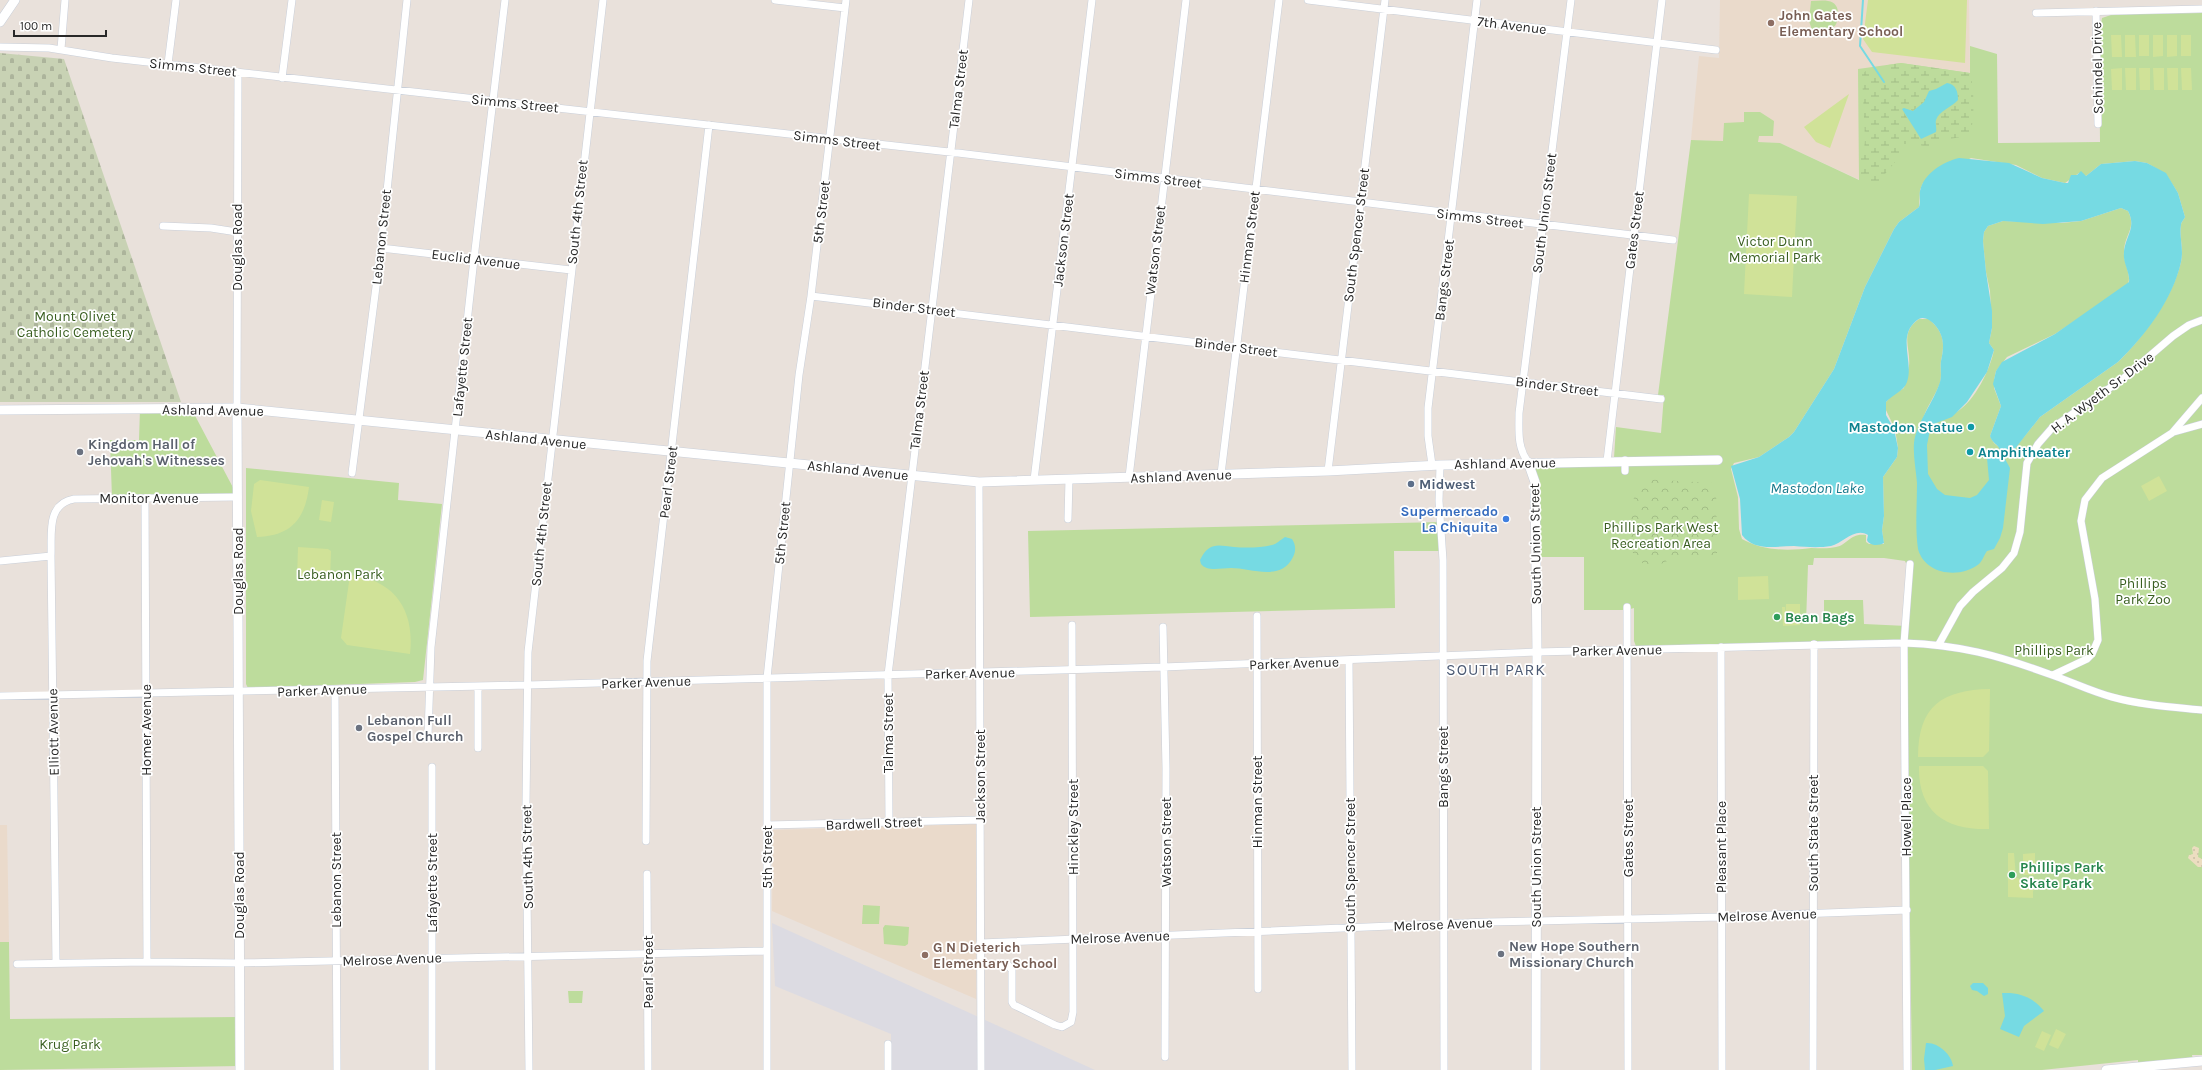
<svg xmlns="http://www.w3.org/2000/svg" width="2202" height="1070" viewBox="0 0 2202 1070" font-family="Karla,sans-serif">
  <style>
    .industrial { fill: #dcdbe2 }
    .education { fill: #eadacb }
    .green { fill: #bddc9c; fill-rule: evenodd }
    .forest { fill: url(#forest-crowns) }
    .wetland { fill: url(#wetland-marsh); fill-rule: evenodd }
    .sand { fill: url(#sand-dots) }
    .cemetery { fill: url(#cemetery-stones) }
    .pitch { fill: #d0e298 }
    .water { fill: #76dae3; fill-rule: evenodd }
    .lines { fill: none; stroke-linecap: round; stroke-linejoin: round }
    .stream { stroke: #76dae3; stroke-width: 2 }
    .street-casing { stroke: #c9cfd9; stroke-width: 8 }
    .secondary-casing { stroke: #c9cfd9; stroke-width: 10 }
    .street { stroke: #fff; stroke-width: 7 }
    .secondary { stroke: #fff; stroke-width: 9 }
    .education-dot { fill: #8d6e63; stroke: #fff; stroke-width: 1.5 }
    .culture-dot { fill: #0f9aa8; stroke: #fff; stroke-width: 1.5 }
    .worship-dot { fill: #6b7280; stroke: #fff; stroke-width: 1.5 }
    .service-dot { fill: #5c6f8a; stroke: #fff; stroke-width: 1.5 }
    .shop-dot { fill: #3f7fe0; stroke: #fff; stroke-width: 1.5 }
    .leisure-dot { fill: #2e9e5b; stroke: #fff; stroke-width: 1.5 }
    .labels { text-anchor: middle; stroke-width: 3.5; stroke-linejoin: round; paint-order: stroke }
    .education-label { font-size: 14px; font-weight: bold; fill: #785e54; stroke: #fff; text-anchor: start }
    .street-label { font-size: 14px; fill: #282828; stroke: #fff }
    .park-label { font-size: 14px; fill: #385e1f; stroke: #fff }
    .culture-label { font-size: 14px; font-weight: bold; fill: #0d838f; stroke: #fff; text-anchor: end }
    .worship-label { font-size: 14px; font-weight: bold; fill: #5b616d; stroke: #fff; text-anchor: start }
    .service-label { font-size: 14px; font-weight: bold; fill: #4e5e75; stroke: #fff; text-anchor: start }
    .shop-label { font-size: 14px; font-weight: bold; fill: #366cbe; stroke: #fff; text-anchor: end }
    .leisure-label { font-size: 14px; font-weight: bold; fill: #27864d; stroke: #fff; text-anchor: start }
    .water-label { font-size: 15px; font-style: italic; fill: #18798c; stroke: #fff }
    .quarter-label { font-size: 16px; letter-spacing: 1px; fill: #4d5b74; stroke: #fff }
  </style>
  <defs>
    <pattern id="forest-crowns" width="20" height="18" patternUnits="userSpaceOnUse"><rect width="20" height="18" fill="#bddc9c"/><path d="M2 6a3 3 0 1 1 6 0M12 15a3 3 0 1 1 6 0" fill="none" stroke="#a2bd86"/></pattern>
    <pattern id="wetland-marsh" width="20" height="14" patternUnits="userSpaceOnUse"><rect width="20" height="14" fill="#bddc9c"/><path d="M1 5h8M5 5V1M11 12h8M15 12V8" fill="none" stroke="#a2bd86"/></pattern>
    <pattern id="sand-dots" width="8" height="8" patternUnits="userSpaceOnUse"><rect width="8" height="8" fill="#ecddc0"/><path d="M2 2h.1M6 6h.1" fill="none" stroke="#cabea5" stroke-width="1.8" stroke-linecap="round"/></pattern>
    <pattern id="cemetery-stones" width="16" height="16" patternUnits="userSpaceOnUse"><rect width="16" height="16" fill="#c8d2b4"/><path d="M2 7V4a2 2 0 0 1 4 0v3zM10 15v-3a2 2 0 0 1 4 0v3z" fill="#acb49b"/></pattern>
  </defs>
  <rect width="100%" height="100%" fill="#e9e1db"/>
  <path class="industrial" d="M772 923 1095 1070H891V1034L775 986Z"/>
  <path class="education" d="M1720 0H1969L1970 73 1901 63 1860 180 1780 143 1691 140 1699 56 1719 58Z
    M976 824V999L772 911 773 830Z
    M0 825H7L9 942H0Z"/>
  <path class="green" d="M1811 1C1817 1 1823 0 1828 1 1840 2 1840 18 1835 26L1820 32 1812 30 1809 21Z
    M2202 13V1055H2192L2193 1060 2138 1067V1060L2042 1070H1912L1906 644 1637 649 1634 641V608L1627 610H1584V557H1541L1536 554 1535 482 1528 462 1614 458 1616 427 1661 433 1664 395H1658L1691 140 1723 141 1724 123 1744 122V112H1760L1774 121 1773 136H1759L1758 142 1780 143 1859 180 1858 69 1901 63 1970 73V46L1997 54 1998 143 2100 142 2099 35 2102 18 2114 14ZM1971 158 2016 165 2042 178 2065 183 2079 173 2086 176 2101 164 2135 161 2147 163 2166 174 2178 193 2185 217C2184 220 2181 222 2181 225 2179 237 2184 249 2181 262 2173 297 2144 337 2118 362L2040 417 2015 448 2006 453 1994 443 1990 436 2001 406 1994 388V380L1996 371 2007 357 2055 334 2127 286C2133 276 2123 263 2124 252 2124 234 2137 229 2128 211L2121 208 2081 221 2062 223 2003 221 1988 226 1984 232 1983 241 1986 272 1990 291 1992 328 1989 343 1994 350C1990 370 1975 400 1958 411 1950 417 1940 421 1931 425L1922 423C1925 408 1935 397 1940 383 1942 375 1940 368 1941 361 1945 342 1944 333 1929 319H1919C1899 333 1911 348 1909 366 1908 373 1905 381 1904 388L1891 396 1886 402 1885 408 1895 429 1898 448 1897 457 1883 477 1884 516 1882 530 1884 544H1869L1866 542V535C1849 533 1848 545 1836 547 1828 549 1819 548 1811 548 1788 551 1763 551 1742 539L1739 529 1738 497 1731 469 1734 463 1759 457 1789 437 1794 432 1834 369 1865 287 1894 229 1899 222 1919 207 1920 190 1923 183ZM1814 558H1884L1905 561 1912 576 1907 626 1864 624 1863 600H1824V623H1806L1808 565H1813Z
    M191 408 238 497 112 498 110 440H139L140 409Z
    M246 468 399 483 398 500 442 504 423 680 415 682 248 688 246 684Z
    M1443 522 1444 551H1394L1395 608 1030 617 1028 531Z
    M863 905 880 906 879 924H862Z
    M885 925 909 927 908 944 905 946 884 944 883 928Z
    M0 942H9L10 1019 239 1017 240 1066 0 1070Z
    M568 991H583L582 1003H569Z"/>
  <path class="forest" d="M1642 479 1713 483 1716 486 1717 553 1714 557 1673 558 1655 567C1647 566 1638 562 1634 555 1625 537 1631 495 1642 479Z"/>
  <path class="wetland" d="M1901 63 1970 73C1974 83 1976 129 1968 136L1943 140 1927 147 1915 144H1900V156L1875 186 1860 180 1859 161 1864 151 1865 139 1862 74 1867 70C1875 73 1879 82 1889 82L1892 78 1888 65ZM1936 89 1951 107C1941 113 1934 116 1937 128H1913L1903 111 1906 108 1913 111 1924 102 1929 91Z"/>
  <path class="sand" d="M2194 846 2199 848 2198 857 2202 859V867H2198L2188 858 2189 855 2193 854 2192 848Z"/>
  <path class="cemetery" d="M0 53 64 59 181 402H0Z"/>
  <path class="pitch" d="M1868 0H1967L1965 63 1872 52 1863 39Z
    M2111 35H2121L2122 57H2112Z
    M2125 35H2135L2136 57H2125Z
    M2139 35H2149V56H2139Z
    M2153 35H2163V56L2153 57Z
    M2167 35H2177V56L2167 57Z
    M2181 35H2191V56H2181Z
    M2122 68V90H2112L2111 69Z
    M2125 68H2136V90H2126Z
    M2139 68H2150V90H2140Z
    M2153 68H2164V90H2154Z
    M2167 68H2178V90H2168Z
    M2181 68H2191L2192 90H2182Z
    M1849 94 1830 148 1816 142 1804 127Z
    M1749 194 1797 196 1792 297 1744 294Z
    M2159 476 2167 491 2149 501 2141 486Z
    M260 480 309 487C305 519 291 536 257 537L251 511 254 484Z
    M322 500 334 502 331 522 319 520Z
    M298 547 328 549 331 551 330 581 297 580Z
    M350 575C395 580 415 610 410 654L347 645 341 638Z
    M1768 576 1769 599 1738 600V577Z
    M1786 604H1800V625L1783 626 1782 607H1785V623Z
    M1990 689 1989 751 1983 757H1918C1918 706 1942 690 1990 689Z
    M1919 766H1983L1988 771 1989 829C1945 830 1918 812 1919 766Z
    M2008 853H2014L2016 877 2028 884H2033L2037 887 2033 891V898L2008 897Z
    M2035 853V875H2023V854Z
    M2056 1029 2066 1034 2058 1049 2049 1045Z
    M2042 1031 2051 1035 2044 1051 2035 1047Z"/>
  <path class="water" d="M1947 83C1956 84 1958 92 1958 100 1952 107 1939 111 1936 120 1935 124 1937 128 1936 132L1921 139 1902 109 1904 108 1913 111 1924 102 1929 91 1936 89Z
    M1959 158 2009 163 2042 178 2065 183H2068L2071 175H2077L2081 171 2086 176 2101 164 2135 161 2147 163 2166 173 2178 193 2185 217C2184 220 2181 222 2181 225 2179 237 2184 249 2181 262 2173 299 2145 336 2118 362L2040 417 2014 450 2006 453 2005 459 2010 468 2003 528 2000 538 1994 549 1987 551C1984 555 1983 560 1979 564 1960 579 1925 575 1918 549 1915 528 1917 505 1917 483 1916 470 1913 456 1914 443 1916 424 1934 401 1940 382 1942 375 1940 368 1941 361 1944 347 1945 336 1934 324 1929 319 1922 315 1916 321 1897 337 1914 362 1907 382 1904 391 1892 395 1886 402V415L1894 429 1898 448 1897 457 1883 477 1884 516 1882 530 1884 543C1879 546 1869 546 1867 540L1868 535C1855 527 1843 543 1831 546 1819 548 1806 547 1794 546 1775 546 1755 552 1742 535L1740 499 1731 466 1759 457 1789 437 1794 432 1834 369 1865 287 1894 229 1899 222 1919 207C1921 201 1919 196 1920 191 1924 173 1943 162 1959 158ZM2121 208 2128 211C2138 230 2122 238 2124 258 2125 266 2130 274 2129 282L2055 334 2002 362 1996 371 1993 384 2001 406 1990 436C1992 443 1998 444 2000 450L1997 456 1987 458 1989 480 1977 495 1970 498 1945 495 1937 489 1928 474 1927 445 1931 425 1952 417 1967 402 1987 372 1994 350 1989 343 1992 328V311L1986 272 1983 241 1984 232 1988 226 2003 221 2043 224 2081 221Z
    M1285 537 1292 539C1296 545 1296 551 1293 557 1281 582 1251 568 1231 568 1221 568 1207 572 1201 564L1200 560C1209 542 1217 545 1234 547 1245 548 1260 548 1272 545 1277 544 1280 540 1285 537Z
    M1973 983H1983L1988 988V994L1984 996 1977 991 1972 990 1970 986Z
    M2002 993C2019 992 2033 997 2044 1011L2024 1026 2019 1037 2000 1029 2005 1016Z
    M1926 1043C1938 1042 1952 1055 1953 1066L1935 1070H1925L1924 1059Z"/>
  <g class="lines">
    <path class="stream" d="M1863 0 1860 46 1884 82"/>
    <g class="street-casing">
      <path id="street" d="M775 0 845 8
        M1308 0 1716 50
        M2096 11 2098 124
        M2036 13 2202 9
        M0 47 49 48 112 58 958 153 1673 240
        M61 49 65 0
        M168 64 176 0
        M282 78 292 0
        M163 226 211 228 237 232
        M381 248 571 270
        M811 296 1661 399
        M237 408 238 72
        M2174 432 2202 424
        M1625 460V471
        M1607 461 1662 0
        M1528 462C1517 447 1519 431 1519 413L1571 0
        M1432 465 1428 436V408L1477 0
        M1440 465 1439 501 1443 560 1444 1070
        M1328 471 1385 0
        M352 473 381 248 407 0
        M1221 474 1279 0
        M1129 477 1186 0
        M1034 480 1092 0
        M979 482 981 1070
        M145 498 147 962
        M1068 519 1069 479
        M0 561 51 556
        M1627 607 1628 1070
        M1257 616 1258 989
        M1163 627 1166 768 1165 1057
        M1939 644 1960 606 1973 592 2002 568 2014 553 2020 532 2027 463 2038 444 2052 428 2124 378 2173 336 2189 325 2202 320
        M1721 647 1722 1070
        M1349 661 1352 1070
        M2053 675 2087 659 2092 654 2098 640 2095 599 2081 521 2085 500 2102 478 2172 433 2202 398
        M335 690 337 1070
        M0 696 528 685 1163 667 1537 652 1904 643C1960 645 1997 655 2049 674 2070 681 2090 691 2112 697 2141 705 2172 707 2202 710
        M428 735 431 647 475 250 505 0
        M478 748V687
        M432 767V1070
        M889 822 888 675 969 0
        M767 825 981 820
        M646 841 647 661 709 125
        M647 874 648 1070
        M980 943 1488 922 1721 917 1907 910
        M56 963 51 556C52 534 46 504 74 499L238 497
        M17 964 147 962 239 963 767 951
        M980 965H1008L1012 970V1002L1014 1005 1055 1025 1062 1027 1071 1022 1073 1012 1072 625
        M888 1044V1070
        M529 1070 526 804 528 652 603 0
        M767 1070V678L799 375 811 296 846 0
        M1813 1070 1814 644
        M1907 1070 1904 643 1910 564"/>
    </g>
    <g class="secondary-casing">
      <path id="secondary" d="M0 22 15 0
        M237 408 240 1070
        M0 410 237 408 979 482 1328 471 1440 465 1718 460
        M1528 462 1535 482 1537 652 1536 1070
        M2106 1070 2202 1061"/>
    </g>
    <use href="#street" class="street"/>
    <use href="#secondary" class="secondary"/>
  </g>
  <g class="education-dot">
    <circle cx="1771" cy="23" r="4"/>
    <circle cx="925" cy="955" r="4"/>
  </g>
  <g class="culture-dot">
    <circle cx="1971" cy="427" r="4"/>
    <circle cx="1970" cy="452" r="4"/>
  </g>
  <g class="worship-dot">
    <circle cx="80" cy="452" r="4"/>
    <circle cx="359" cy="728" r="4"/>
    <circle cx="1501" cy="954" r="4"/>
  </g>
  <circle class="service-dot" cx="1411" cy="484" r="4"/>
  <circle class="shop-dot" cx="1506" cy="519" r="4"/>
  <g class="leisure-dot">
    <circle cx="1777" cy="617" r="4"/>
    <circle cx="2012" cy="875" r="4"/>
  </g>
  <g class="labels">
    <g class="education-label">
      <text x="1779" y="20">John Gates<tspan x="1779" dy="16">Elementary School</tspan></text>
      <text x="933" y="952">G N Dieterich<tspan x="933" dy="16">Elementary School</tspan></text>
    </g>
    <g class="street-label">
      <text transform="translate(1512 25) rotate(7)" y="5">7th Avenue</text>
      <text transform="translate(193 67) rotate(6)" y="5">Simms Street</text>
      <text transform="translate(2097 68) rotate(-91)" y="5">Schindel Drive</text>
      <text transform="translate(958 89) rotate(-83)" y="5">Talma Street</text>
      <text transform="translate(515 103) rotate(6)" y="5">Simms Street</text>
      <text transform="translate(837 140) rotate(7)" y="5">Simms Street</text>
      <text transform="translate(1158 178) rotate(7)" y="5">Simms Street</text>
      <text transform="translate(577 212) rotate(-84)" y="5">South 4th Street</text>
      <text transform="translate(821 212) rotate(-83)" y="5">5th Street</text>
      <text transform="translate(1544 213) rotate(-83)" y="5">South Union Street</text>
      <text transform="translate(1480 218) rotate(7)" y="5">Simms Street</text>
      <text transform="translate(1634 230) rotate(-83)" y="5">Gates Street</text>
      <text transform="translate(1356 235) rotate(-83)" y="5">South Spencer Street</text>
      <text transform="translate(381 237) rotate(-84)" y="5">Lebanon Street</text>
      <text transform="translate(1249 237) rotate(-83)" y="5">Hinman Street</text>
      <text transform="translate(1063 240) rotate(-83)" y="5">Jackson Street</text>
      <text transform="translate(237 247) rotate(-90)" y="5">Douglas Road</text>
      <text transform="translate(1155 250) rotate(-83)" y="5">Watson Street</text>
      <text transform="translate(476 259) rotate(7)" y="5">Euclid Avenue</text>
      <text transform="translate(1444 280) rotate(-83)" y="5">Bangs Street</text>
      <text transform="translate(914 307) rotate(7)" y="5">Binder Street</text>
      <text transform="translate(1236 347) rotate(7)" y="5">Binder Street</text>
      <text transform="translate(462 367) rotate(-84)" y="5">Lafayette Street</text>
      <text transform="translate(1557 386) rotate(7)" y="5">Binder Street</text>
      <text transform="translate(2102 392) rotate(-37)" y="5">H. A. Wyeth Sr. Drive</text>
      <text transform="translate(213 410) rotate(1)" y="5">Ashland Avenue</text>
      <text transform="translate(919 410) rotate(-83)" y="5">Talma Street</text>
      <text transform="translate(536 439) rotate(6)" y="5">Ashland Avenue</text>
      <text transform="translate(1505 463) rotate(-1)" y="5">Ashland Avenue</text>
      <text transform="translate(858 470) rotate(6)" y="5">Ashland Avenue</text>
      <text transform="translate(1181 476) rotate(-2)" y="5">Ashland Avenue</text>
      <text transform="translate(668 482) rotate(-83)" y="5">Pearl Street</text>
      <text x="149" y="503">Monitor Avenue</text>
      <text transform="translate(782 533) rotate(-84)" y="5">5th Street</text>
      <text transform="translate(541 534) rotate(-84)" y="5">South 4th Street</text>
      <text transform="translate(1535 544) rotate(-91)" y="5">South Union Street</text>
      <text transform="translate(238 571) rotate(-90)" y="5">Douglas Road</text>
      <text transform="translate(1617 650) rotate(-1)" y="5">Parker Avenue</text>
      <text transform="translate(1294 663) rotate(-2)" y="5">Parker Avenue</text>
      <text transform="translate(970 673) rotate(-1)" y="5">Parker Avenue</text>
      <text transform="translate(646 682) rotate(-2)" y="5">Parker Avenue</text>
      <text transform="translate(322 690) rotate(-2)" y="5">Parker Avenue</text>
      <text transform="translate(146 730) rotate(-90)" y="5">Homer Avenue</text>
      <text transform="translate(53 732) rotate(-91)" y="5">Elliott Avenue</text>
      <text transform="translate(888 733) rotate(-90)" y="5">Talma Street</text>
      <text transform="translate(1443 767) rotate(-90)" y="5">Bangs Street</text>
      <text transform="translate(980 776) rotate(-90)" y="5">Jackson Street</text>
      <text transform="translate(1257 802) rotate(-90)" y="5">Hinman Street</text>
      <text transform="translate(1906 817) rotate(-90)" y="5">Howell Place</text>
      <text transform="translate(874 823) rotate(-2)" y="5">Bardwell Street</text>
      <text transform="translate(1073 827) rotate(-90)" y="5">Hinckley Street</text>
      <text transform="translate(1813 833) rotate(-90)" y="5">South State Street</text>
      <text transform="translate(1628 838) rotate(-90)" y="5">Gates Street</text>
      <text transform="translate(1166 842) rotate(-90)" y="5">Watson Street</text>
      <text transform="translate(1721 847) rotate(-90)" y="5">Pleasant Place</text>
      <text transform="translate(527 857) rotate(-91)" y="5">South 4th Street</text>
      <text transform="translate(767 857) rotate(-90)" y="5">5th Street</text>
      <text transform="translate(1350 865) rotate(-90)" y="5">South Spencer Street</text>
      <text transform="translate(1536 867) rotate(-90)" y="5">South Union Street</text>
      <text transform="translate(336 880) rotate(-90)" y="5">Lebanon Street</text>
      <text transform="translate(432 883) rotate(-90)" y="5">Lafayette Street</text>
      <text transform="translate(239 895) rotate(-90)" y="5">Douglas Road</text>
      <text transform="translate(1767 915) rotate(-2)" y="5">Melrose Avenue</text>
      <text transform="translate(1443 924) rotate(-2)" y="5">Melrose Avenue</text>
      <text transform="translate(1120 937) rotate(-2)" y="5">Melrose Avenue</text>
      <text transform="translate(392 959) rotate(-2)" y="5">Melrose Avenue</text>
      <text transform="translate(648 972) rotate(-90)" y="5">Pearl Street</text>
    </g>
    <g class="park-label">
      <text x="1775" y="246">Victor Dunn<tspan x="1775" dy="16">Memorial Park</tspan></text>
      <text x="75" y="321">Mount Olivet<tspan x="75" dy="16">Catholic Cemetery</tspan></text>
      <text x="1661" y="532">Phillips Park West<tspan x="1661" dy="16">Recreation Area</tspan></text>
      <text x="340" y="579">Lebanon Park</text>
      <text x="2143" y="588">Phillips<tspan x="2143" dy="16">Park Zoo</tspan></text>
      <text x="2054" y="655">Phillips Park</text>
      <text x="70" y="1049">Krug Park</text>
    </g>
    <g class="culture-label">
      <text x="1963" y="432">Mastodon Statue</text>
      <text x="1978" y="457" text-anchor="start">Amphitheater</text>
    </g>
    <g class="worship-label">
      <text x="88" y="449">Kingdom Hall of<tspan x="88" dy="16">Jehovah's Witnesses</tspan></text>
      <text x="367" y="725">Lebanon Full<tspan x="367" dy="16">Gospel Church</tspan></text>
      <text x="1509" y="951">New Hope Southern<tspan x="1509" dy="16">Missionary Church</tspan></text>
    </g>
    <g class="service-label">
      <text x="1419" y="489">Midwest</text>
    </g>
    <g class="shop-label">
      <text x="1498" y="516">Supermercado<tspan x="1498" dy="16">La Chiquita</tspan></text>
    </g>
    <g class="leisure-label">
      <text x="1785" y="622">Bean Bags</text>
      <text x="2020" y="872">Phillips Park<tspan x="2020" dy="16">Skate Park</tspan></text>
    </g>
    <g class="water-label">
      <text x="1817" y="493">Mastodon Lake</text>
    </g>
    <g class="quarter-label">
      <text x="1496" y="675">SOUTH PARK</text>
    </g>
  </g>
  <path d="M14 30v6h92v-6" fill="none" stroke="#282828" stroke-width="2"/>
  <text x="20" y="30" font-size="12" fill="#282828" stroke="#ffffff" stroke-width="3" paint-order="stroke">100 m</text>
</svg>
